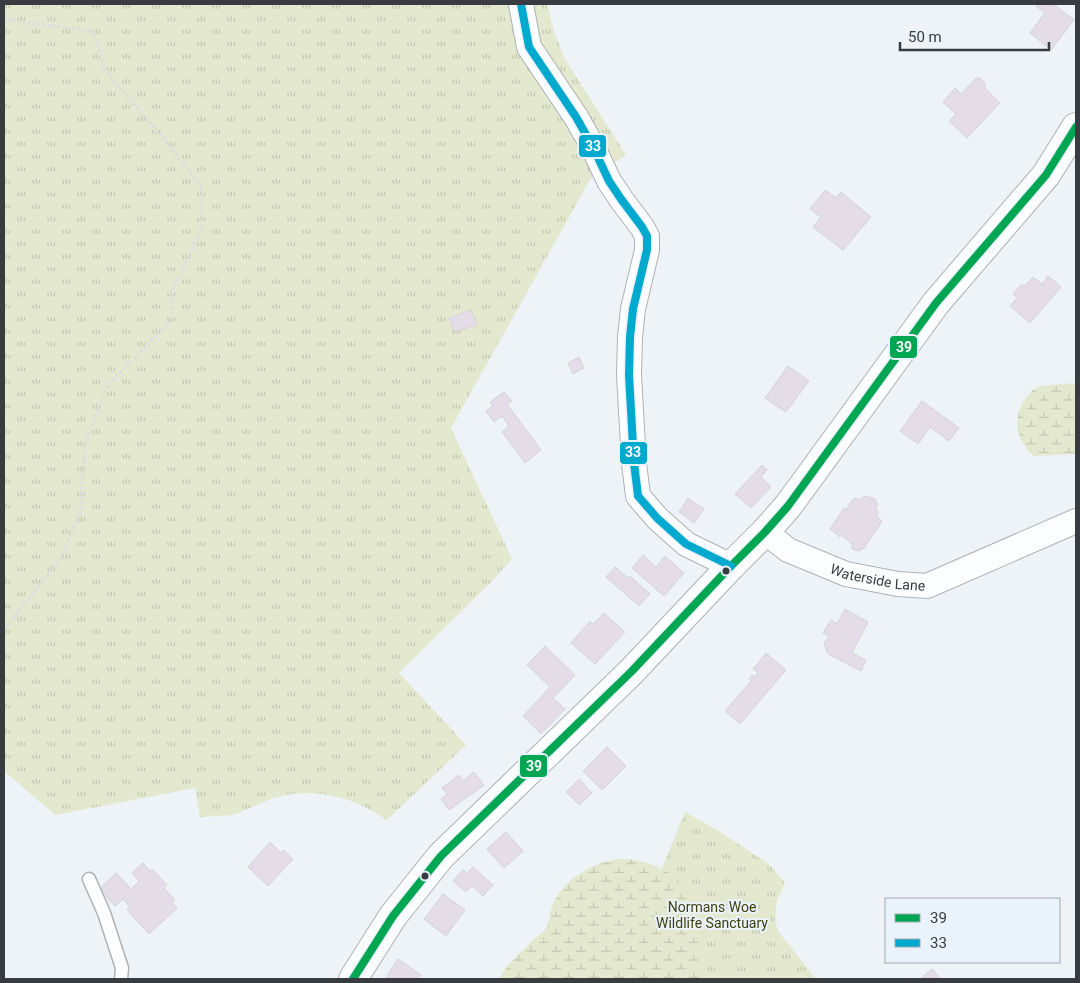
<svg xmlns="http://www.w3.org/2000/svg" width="1080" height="983" viewBox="0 0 1080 983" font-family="Roboto,sans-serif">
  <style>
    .grass { fill: url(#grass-tufts) }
    .wetland { fill: url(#wetland-marsh) }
    .building { fill: #e4dde7; stroke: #d4d4d8 }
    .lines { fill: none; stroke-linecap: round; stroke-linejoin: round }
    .lane-casing { stroke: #aeb2b5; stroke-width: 15 }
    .street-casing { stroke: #aeb2b5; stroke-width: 26 }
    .secondary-casing { stroke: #aeb2b5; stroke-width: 30 }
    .path { stroke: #dcddde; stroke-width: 3; stroke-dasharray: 2.5 2.5; stroke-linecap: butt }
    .lane { stroke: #fcfdfe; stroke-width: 12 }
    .street { stroke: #fcfdfe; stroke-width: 24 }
    .secondary { stroke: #fcfdfe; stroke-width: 28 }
    .bus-1-casing { stroke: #eaf2fc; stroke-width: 11 }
    .bus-2-casing { stroke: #eaf2fc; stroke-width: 11 }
    .bus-1 { stroke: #00a651; stroke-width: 8 }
    .bus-2 { stroke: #00a9ce; stroke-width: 8 }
    .bus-dot { fill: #383b3f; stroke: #eaf2fc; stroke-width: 2 }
    .labels { text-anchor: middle; stroke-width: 4; stroke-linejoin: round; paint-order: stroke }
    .street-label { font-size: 14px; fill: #383b3f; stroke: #eaf2fc }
    .park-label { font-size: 14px; fill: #3e400f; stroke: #eaf2fc }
    .line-badge { stroke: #eaf2fc; stroke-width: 2 }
    .badge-label { font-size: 14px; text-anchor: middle; font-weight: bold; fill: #fff }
  </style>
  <defs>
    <pattern id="grass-tufts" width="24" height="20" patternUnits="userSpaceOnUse" patternTransform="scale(1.25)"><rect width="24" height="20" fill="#e4e8ce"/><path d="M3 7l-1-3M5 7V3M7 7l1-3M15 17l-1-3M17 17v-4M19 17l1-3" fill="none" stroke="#c4c8b2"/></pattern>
    <pattern id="wetland-marsh" width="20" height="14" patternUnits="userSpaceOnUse" patternTransform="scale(1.25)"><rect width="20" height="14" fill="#e4e8ce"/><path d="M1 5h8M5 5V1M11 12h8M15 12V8" fill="none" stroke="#c4c8b2"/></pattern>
  </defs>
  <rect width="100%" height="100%" fill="#eef3f8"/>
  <path class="grass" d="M4 4H547L554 32 565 59 626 155 591 178 451 428 512 559 492 581 399 673 466 745 387 820C353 797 315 786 274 798 261 802 250 809 238 813 230 817 210 816 200 817L195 788 55 815 4 771Z
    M685 812 717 830 769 864 785 883 777 900 775 920 778 931 816 979H575L643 914Z"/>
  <path class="wetland" d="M1076 383V454L1034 456C1017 443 1012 419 1024 401 1027 395 1032 390 1037 387 1045 384 1067 384 1076 383Z
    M618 859C660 859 694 882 701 925 704 941 701 963 701 979H499C507 963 522 952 534 939 538 936 543 932 546 928 549 923 550 913 552 906 565 878 589 864 618 859Z"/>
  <path class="building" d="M1038 4H1053L1074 20 1051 50 1030 33 1045 13 1036 6Z
    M976 78H980L985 83V88L1000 103 967 138 949 121 956 114 943 102 955 88 961 94Z
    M825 190 836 198 841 192 871 217 843 250 813 227 821 217 810 209Z
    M1048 276 1061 287 1030 323 1010 306 1017 298 1013 294 1022 284 1024 286 1033 277 1042 284Z
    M471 310 477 325 454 332 449 318Z
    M579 357 584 368 573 374 568 363Z
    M788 366 809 381 786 412 765 398Z
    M504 392 512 401 507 404 541 450 525 463 502 432 509 426 502 416 494 422 486 411 493 406 490 402Z
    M922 401 959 428 949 441 930 427 918 444 900 431Z
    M762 465 767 470 761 477 771 487 751 508 735 494Z
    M867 496 875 499 877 504 876 510 879 512 876 515 882 521 864 548 859 551 855 550 851 548 853 545 841 535 840 537 830 529 844 508 847 510 849 504 853 499 856 498 859 500 863 497Z
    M688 498 704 509 694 523 679 512Z
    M643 555 656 567 665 556 684 573 664 596 632 568Z
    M615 567 628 578 630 576 650 594 639 606 606 577Z
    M845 609 868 622 852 653 866 660 861 671 828 654 824 644 829 636 823 633 831 620 837 624Z
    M604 613 625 632 595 664 571 643 590 621 593 624Z
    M545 646 575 675 553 698 565 709 541 734 523 716 550 687 527 665Z
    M766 653 786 670 740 724 725 711 751 681 749 679 752 675 755 677 758 673 753 669Z
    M607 747 626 766 602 790 583 771Z
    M474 772 484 785 449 810 441 799 447 794 442 788 459 775 463 781Z
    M579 779 592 793 579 805 566 792Z
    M506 832 523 851 504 868 487 849Z
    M270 842 281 853 283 850 293 859 268 886 248 867Z
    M143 863 150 871 152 869 167 885 164 888 175 900 172 902 177 908 149 934 127 910 130 907 123 899 115 906 99 889 116 873 131 889 139 881 132 873Z
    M473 867 493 885 483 896 472 886 466 892 453 881 463 870 467 873Z
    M443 894 465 910 446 936 424 919Z
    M398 959 421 975 418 979H385Z
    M932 969 941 979H920Z"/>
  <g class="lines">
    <g class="lane-casing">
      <path id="lane" d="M89 879 104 913 122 968 121 979"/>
    </g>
    <g class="street-casing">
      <g id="street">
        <path d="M521 4 529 47 576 117 593 147 609 181 621 199 642 227 647 236V250L633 309 630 337 629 375 634 463 638 496 657 518 686 544 731 566"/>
        <path id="s1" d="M765 532 788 550 846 574 898 584 927 586 1076 521"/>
      </g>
    </g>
    <g class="secondary-casing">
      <path id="secondary" d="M353 979 393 916 441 856 631 672 731 566 765 532 788 506 936 303 1046 175 1076 127"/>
    </g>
    <path class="path" d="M4 18 5 20 92 31 99 48 104 69 162 137 202 188V227L172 292V320L107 386 85 444 80 514 60 559 4 630"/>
    <use href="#lane" class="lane"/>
    <use href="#street" class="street"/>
    <use href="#secondary" class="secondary"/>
    <g class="bus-1-casing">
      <path id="bus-1" d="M353 979 393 916 441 856 631 672 731 566 765 532 788 506 936 303 1046 175 1076 127"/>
    </g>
    <g class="bus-2-casing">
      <path id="bus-2" d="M521 4 529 47 576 117 593 147 609 181 621 199 642 227 647 236V250L633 309 630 337 629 375 634 463 638 496 657 518 686 544 731 566"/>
    </g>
    <use href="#bus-1" class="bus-1"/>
    <use href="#bus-2" class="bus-2"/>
  </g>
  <g class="bus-dot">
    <circle cx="726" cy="571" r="4.5"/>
    <circle cx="425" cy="876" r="4.5"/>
  </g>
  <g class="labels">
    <g class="street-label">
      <text dy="5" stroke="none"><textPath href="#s1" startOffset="124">Waterside Lane</textPath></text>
    </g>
    <g class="park-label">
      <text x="712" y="912">Normans Woe<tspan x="712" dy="16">Wildlife Sanctuary</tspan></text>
    </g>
  </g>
  <g class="line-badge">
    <rect x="578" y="134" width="29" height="24" rx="5" fill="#00a9ce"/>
    <rect x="889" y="335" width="29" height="24" rx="5" fill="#00a651"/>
    <rect x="619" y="441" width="29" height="24" rx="5" fill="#00a9ce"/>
    <rect x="519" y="754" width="29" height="24" rx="5" fill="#00a651"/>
  </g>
  <g class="badge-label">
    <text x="593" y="151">33</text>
    <text x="904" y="352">39</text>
    <text x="633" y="457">33</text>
    <text x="534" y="771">39</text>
  </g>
  <rect width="1080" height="983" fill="none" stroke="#383b3f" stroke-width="10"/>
  <rect x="885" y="898" width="175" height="65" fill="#eaf2fc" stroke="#a3a9b0"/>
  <rect x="895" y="914" width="25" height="8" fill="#00a651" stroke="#a3a9b0"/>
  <text x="930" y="923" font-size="15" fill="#383b3f">39</text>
  <rect x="895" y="939" width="25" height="8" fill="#00a9ce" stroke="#a3a9b0"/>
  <text x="930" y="948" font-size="15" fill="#383b3f">33</text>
  <path d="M900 42v8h149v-8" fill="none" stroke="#383b3f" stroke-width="2.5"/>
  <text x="908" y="42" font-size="15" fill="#383b3f" stroke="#eaf2fc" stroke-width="4" paint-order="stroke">50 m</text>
</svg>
